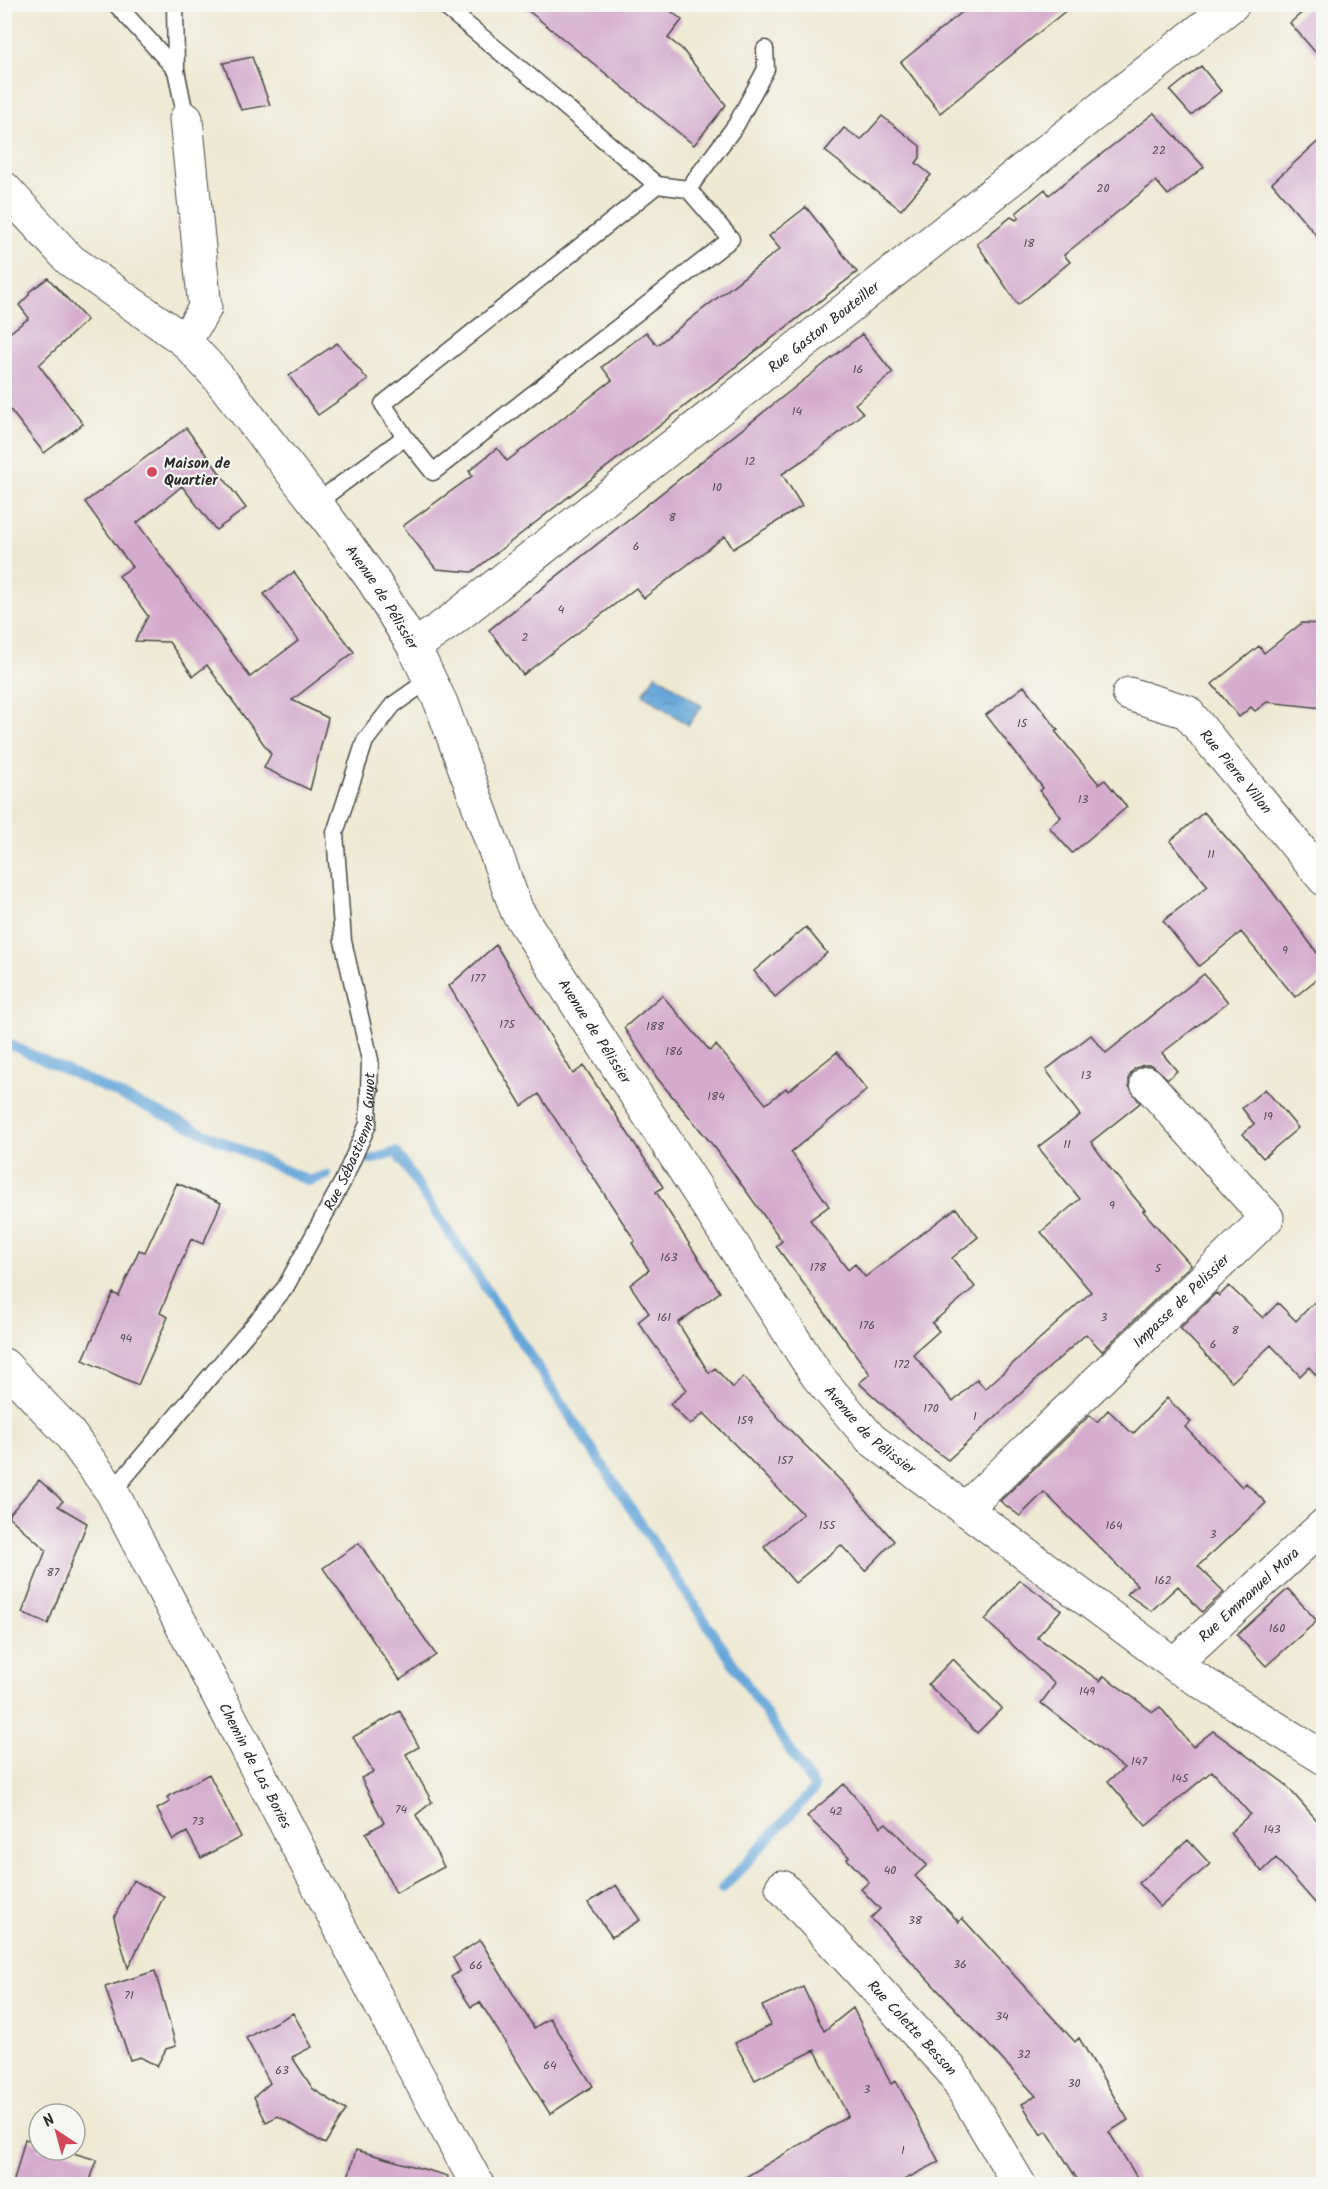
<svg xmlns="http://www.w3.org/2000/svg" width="1328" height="2189" viewBox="0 0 1328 2189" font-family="Kalam,sans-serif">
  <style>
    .water { fill: url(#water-ripples); stroke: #486882; stroke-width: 1.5 }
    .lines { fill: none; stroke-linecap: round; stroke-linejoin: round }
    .stream { stroke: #65a6d9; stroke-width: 10 }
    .building { fill: #d4abcd }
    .service-casing { stroke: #484844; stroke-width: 19 }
    .minor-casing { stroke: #484844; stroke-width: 35 }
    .service { stroke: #fff; stroke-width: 16 }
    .minor { stroke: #fff; stroke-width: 33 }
    .poi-dot { fill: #d1495b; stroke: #f6f6f2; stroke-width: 2 }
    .labels { text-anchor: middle; stroke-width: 4.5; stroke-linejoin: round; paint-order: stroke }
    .number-label { font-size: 12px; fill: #554b54 }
    .street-label { font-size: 15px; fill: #2b2b2b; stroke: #f6f6f2 }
    .poi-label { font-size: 15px; font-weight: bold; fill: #2b2b2b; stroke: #f6f6f2; text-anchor: start }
  </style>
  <defs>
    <pattern id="water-ripples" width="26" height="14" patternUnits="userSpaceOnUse" patternTransform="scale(1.5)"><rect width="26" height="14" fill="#65a6d9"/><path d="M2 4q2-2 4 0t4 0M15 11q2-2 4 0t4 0" fill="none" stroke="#5387b0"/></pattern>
  </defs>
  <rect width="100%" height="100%" fill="#f6f6f2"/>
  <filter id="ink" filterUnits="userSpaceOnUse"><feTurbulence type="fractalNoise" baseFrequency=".0167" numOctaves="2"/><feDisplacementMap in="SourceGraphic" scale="12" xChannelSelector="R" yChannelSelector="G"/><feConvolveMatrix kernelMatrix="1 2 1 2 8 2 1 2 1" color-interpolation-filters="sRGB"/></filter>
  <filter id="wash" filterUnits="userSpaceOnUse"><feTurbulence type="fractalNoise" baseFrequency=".008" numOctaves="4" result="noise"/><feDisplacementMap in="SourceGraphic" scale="24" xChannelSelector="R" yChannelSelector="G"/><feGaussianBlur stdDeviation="1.35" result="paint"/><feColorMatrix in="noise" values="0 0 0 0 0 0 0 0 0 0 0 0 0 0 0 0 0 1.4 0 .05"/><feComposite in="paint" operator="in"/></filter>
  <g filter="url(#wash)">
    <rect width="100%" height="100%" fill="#eee9d3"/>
    <path class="water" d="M656 674 702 706 688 725 643 694Z"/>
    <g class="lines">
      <path class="stream" d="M4 1042 309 1181 327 1175
        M371 1160 396 1152 815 1788 722 1889"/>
    </g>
    <g id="blocks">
      <path class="building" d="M520 4H662L682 20 668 38 682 49 726 105 694 145Z
        M972 4H1074L940 113 901 62Z
        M1312 4H1323V61L1290 23Z
        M252 57 270 105 241 110 223 63Z
        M1201 66 1221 91 1191 115 1170 91Z
        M1154 113 1204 167 1168 195 1156 181 1064 255 1070 262 1018 305 977 244 1011 217 1016 220 1019 217 1016 213 1045 189 1049 195Z
        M882 116 920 146V158L916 163 931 175 901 210 825 151 844 128 861 140Z
        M1323 137V243L1272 183Z
        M806 207 857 272 472 572 436 569 403 526 472 476 469 471 497 448 507 461 612 380 602 367 646 332 657 345 780 249 769 236Z
        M48 278 87 320 39 365 83 424 44 453 4 402V337L29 318 19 305 29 295V292Z
        M862 334 893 373 855 404 863 413 817 451 782 474 802 506 733 549 725 536 644 598 636 588 523 675 489 630Z
        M337 343 368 380 318 415 289 376Z
        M186 428 246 508 216 530 182 486 137 523 250 677 298 641 264 594 294 572 354 652 292 700 328 718 310 790 264 768 271 754 207 665 193 676 169 642 135 641 148 616 119 576 132 567 85 502Z
        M1302 623 1323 624V708L1267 702 1255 711 1251 707 1239 717 1212 684 1259 646 1264 653Z
        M1024 686 1058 730 1055 731 1099 784 1105 780 1127 807 1072 853 1049 827 1061 817 1040 791 1043 788 986 715Z
        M1204 812 1266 883 1323 961V974L1295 997 1241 932 1199 966 1163 921 1208 886 1170 841Z
        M806 927 827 953 775 997 754 971Z
        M496 945 573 1074 584 1066 663 1187 656 1192 720 1292 678 1323 709 1373 715 1368 733 1388 743 1377 785 1425 850 1490 894 1541 865 1571 841 1545 795 1583 764 1547 803 1514 704 1413 690 1425 670 1404 687 1390 638 1322 649 1313 630 1285 649 1270 632 1243 635 1241 539 1094 522 1106 449 986Z
        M1204 974 1228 1002 1162 1053 1177 1071 1168 1079 1152 1065H1143L1134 1069 1129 1077V1086L1140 1103 1091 1142 1113 1172 1145 1210 1143 1211 1191 1265 1102 1351 1086 1334 948 1460 925 1443 859 1383 870 1374 776 1246 782 1241 716 1149 657 1078 624 1028 662 995 710 1051 716 1045 766 1104 786 1088 788 1091 837 1052 867 1090 791 1152 829 1206 810 1220 848 1270 855 1264 865 1277 956 1208 978 1237 952 1258 975 1287 932 1323 939 1331 913 1354 953 1402 977 1379 985 1389 1091 1292 1041 1232 1080 1199 1038 1147 1080 1115 1046 1070 1091 1035 1106 1053Z
        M1265 1089 1298 1128 1263 1158 1243 1134 1254 1124 1242 1108Z
        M177 1183 221 1203 203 1244 191 1239 160 1313 168 1317 138 1385 83 1360 113 1293 119 1296 139 1250 145 1252Z
        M1229 1286 1263 1318 1278 1303 1296 1321 1323 1293V1383L1309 1367 1300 1376 1271 1345 1232 1382 1180 1328 1216 1293 1219 1296Z
        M1167 1398 1191 1422 1185 1427 1242 1487 1246 1483 1266 1503 1198 1566 1224 1592 1202 1612 1178 1586 1151 1611 1127 1594 1137 1585 1044 1492 1020 1516 1000 1501 1090 1415 1097 1422 1108 1410 1133 1434Z
        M39 1480 63 1501 58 1506 87 1523 48 1624 22 1613 46 1550 8 1516Z
        M359 1543 436 1655 400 1680 323 1568Z
        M1020 1580 1061 1610 1037 1637 1100 1681 1104 1676 1153 1712 1160 1707 1193 1747 1213 1731 1284 1783 1323 1827V1912L1276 1858 1262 1872 1230 1833 1250 1814 1212 1771 1146 1826 1108 1781 1124 1768 1041 1703 1055 1684 985 1620Z
        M1288 1589 1317 1621 1266 1666 1237 1635Z
        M953 1659 1002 1708 977 1733 928 1684Z
        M400 1711 419 1747 406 1754 432 1802 416 1815 444 1867 396 1893 366 1833 384 1823 361 1778 373 1772 353 1737Z
        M209 1774 241 1837 201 1858 187 1832 173 1840 157 1809 170 1802 167 1797Z
        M844 1784 881 1827 886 1823 927 1865 915 1876 959 1922 962 1918 1075 2042 1079 2038 1128 2120 1109 2132 1141 2184H1080L1047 2131 1041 2135 1022 2104 1036 2096 871 1918 880 1909 861 1889 869 1882 847 1859 849 1857 807 1816Z
        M1188 1840 1210 1864 1160 1907 1139 1883Z
        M133 1880 164 1896 128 1968 114 1918Z
        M616 1885 640 1920 612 1937 588 1903Z
        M480 1940 534 2028 550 2018 593 2086 550 2114 480 2002 471 2007 451 1977 460 1971 453 1958Z
        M155 1971 176 2046 166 2049 157 2066 140 2057 130 2060 105 1987Z
        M803 1987 824 2031 853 2008 891 2084 896 2081 939 2162 896 2184H734L848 2116 815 2050 755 2080 735 2043 771 2025 762 2006Z
        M293 2013 312 2047 292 2057 313 2089 346 2110 325 2144 278 2116 266 2122 254 2097 270 2083 246 2038Z
        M25 2139 39 2143V2150H63L97 2160 89 2184H13Z
        M356 2150 448 2176 447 2184H346Z"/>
    </g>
  </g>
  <g filter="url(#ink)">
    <use href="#blocks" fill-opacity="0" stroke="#484844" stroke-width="1.5"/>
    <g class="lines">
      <g class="service-casing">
        <g id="service">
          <path d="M116 4 176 70"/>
          <path d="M175 4 176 70 186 119"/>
          <path d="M443 5 528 75 657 185"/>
          <path d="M688 189 736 125 766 69 765 49"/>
          <path d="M316 503 405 437 433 472 731 239 688 189 657 185 383 404 405 437"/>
          <path id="s1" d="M112 1492 285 1288 343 1181 368 1124 370 1060 343 941 335 833 365 741 393 705 430 679"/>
        </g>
      </g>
      <g class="minor-casing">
        <g id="minor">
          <path id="s2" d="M4 188 70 260 185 341 218 377 316 503 373 580 414 647 441 703 517 911 818 1377 871 1439 1179 1668 1324 1758"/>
          <path d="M185 341 205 308 186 119"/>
          <path id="s3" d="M414 647 452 620 1233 4"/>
          <path id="s4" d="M1129 694 1187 712 1324 879"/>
          <path id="s5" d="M4 1365 69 1433 112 1492 412 2065 477 2184"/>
          <path id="s6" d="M965 1509 1267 1218 1147 1083"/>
          <path id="s7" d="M1174 1664 1324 1525"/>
          <path id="s8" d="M782 1887 952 2071 1019 2184"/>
        </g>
      </g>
      <use href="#service" class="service"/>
      <use href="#minor" class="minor"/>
    </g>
  </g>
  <circle class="poi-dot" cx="152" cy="472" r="6"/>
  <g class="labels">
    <g class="number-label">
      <text x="1159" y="154">22</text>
      <text x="1103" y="192">20</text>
      <text x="1029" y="247">18</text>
      <text x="858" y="373">16</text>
      <text x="797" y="415">14</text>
      <text x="750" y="465">12</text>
      <text x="717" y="491">10</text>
      <text x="672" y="521">8</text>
      <text x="636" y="550">6</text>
      <text x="561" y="613">4</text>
      <text x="525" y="641">2</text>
      <text x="1022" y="727">15</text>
      <text x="1083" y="803">13</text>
      <text x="1211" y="858">11</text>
      <text x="1285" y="954">9</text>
      <text x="478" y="982">177</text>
      <text x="507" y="1028">175</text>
      <text x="655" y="1030">188</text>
      <text x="674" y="1055">186</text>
      <text x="1086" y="1079">13</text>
      <text x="716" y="1100">184</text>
      <text x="1268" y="1120">19</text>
      <text x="1067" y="1148">11</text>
      <text x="1112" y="1209">9</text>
      <text x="669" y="1261">163</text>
      <text x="818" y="1271">178</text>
      <text x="1158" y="1272">5</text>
      <text x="664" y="1321">161</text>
      <text x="1104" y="1321">3</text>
      <text x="867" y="1329">176</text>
      <text x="1235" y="1334">8</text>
      <text x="126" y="1342">94</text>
      <text x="1213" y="1348">6</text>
      <text x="902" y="1368">172</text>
      <text x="931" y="1412">170</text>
      <text x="975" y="1420">1</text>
      <text x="745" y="1424">159</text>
      <text x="785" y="1464">157</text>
      <text x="827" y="1529">155</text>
      <text x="1114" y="1529">164</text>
      <text x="1213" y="1538">3</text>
      <text x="53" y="1576">87</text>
      <text x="1163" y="1584">162</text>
      <text x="1277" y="1632">160</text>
      <text x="1087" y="1695">149</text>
      <text x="1139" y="1765">147</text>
      <text x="1180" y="1782">145</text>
      <text x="401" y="1813">74</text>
      <text x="836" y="1815">42</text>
      <text x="198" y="1825">73</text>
      <text x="1272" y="1833">143</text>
      <text x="890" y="1874">40</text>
      <text x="915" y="1924">38</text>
      <text x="960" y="1968">36</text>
      <text x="476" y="1969">66</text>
      <text x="129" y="1999">71</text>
      <text x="1002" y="2020">34</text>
      <text x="1024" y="2058">32</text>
      <text x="550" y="2069">64</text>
      <text x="282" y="2074">63</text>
      <text x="1074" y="2087">30</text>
      <text x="867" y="2093">3</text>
      <text x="903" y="2154">1</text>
    </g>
    <g class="street-label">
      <text dy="5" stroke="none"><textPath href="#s3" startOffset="520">Rue Gaston Bouteiller</textPath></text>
      <text dy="5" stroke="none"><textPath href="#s2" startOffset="562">Avenue de Pélissier</textPath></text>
      <text dy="5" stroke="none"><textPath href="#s4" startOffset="138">Rue Pierre Villon</textPath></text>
      <text dy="5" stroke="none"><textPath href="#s2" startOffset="1048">Avenue de Pélissier</textPath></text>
      <text dy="5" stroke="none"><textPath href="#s1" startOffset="430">Rue Sébastienne Guyot</textPath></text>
      <text dy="5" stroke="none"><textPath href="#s6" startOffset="300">Impasse de Pelissier</textPath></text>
      <text dy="5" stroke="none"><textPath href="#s2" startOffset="1534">Avenue de Pélissier</textPath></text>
      <text dy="5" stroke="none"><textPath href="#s7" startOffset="102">Rue Emmanuel Mora</textPath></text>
      <text dy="5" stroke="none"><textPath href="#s5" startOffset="476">Chemin de Las Bories</textPath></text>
      <text dy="5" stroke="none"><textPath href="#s8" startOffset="192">Rue Colette Besson</textPath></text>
    </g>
    <g class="poi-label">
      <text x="164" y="468">Maison de<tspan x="164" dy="17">Quartier</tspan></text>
    </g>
  </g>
  <rect width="1328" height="2189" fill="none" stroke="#f6f6f2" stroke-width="24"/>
  <g transform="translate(57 2132) rotate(324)"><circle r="28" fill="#f6f6f2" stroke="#a5a5a2" stroke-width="1.5"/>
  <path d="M0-4.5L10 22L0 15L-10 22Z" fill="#d1495b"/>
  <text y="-9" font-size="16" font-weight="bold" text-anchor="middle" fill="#2b2b2b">N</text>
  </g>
</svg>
